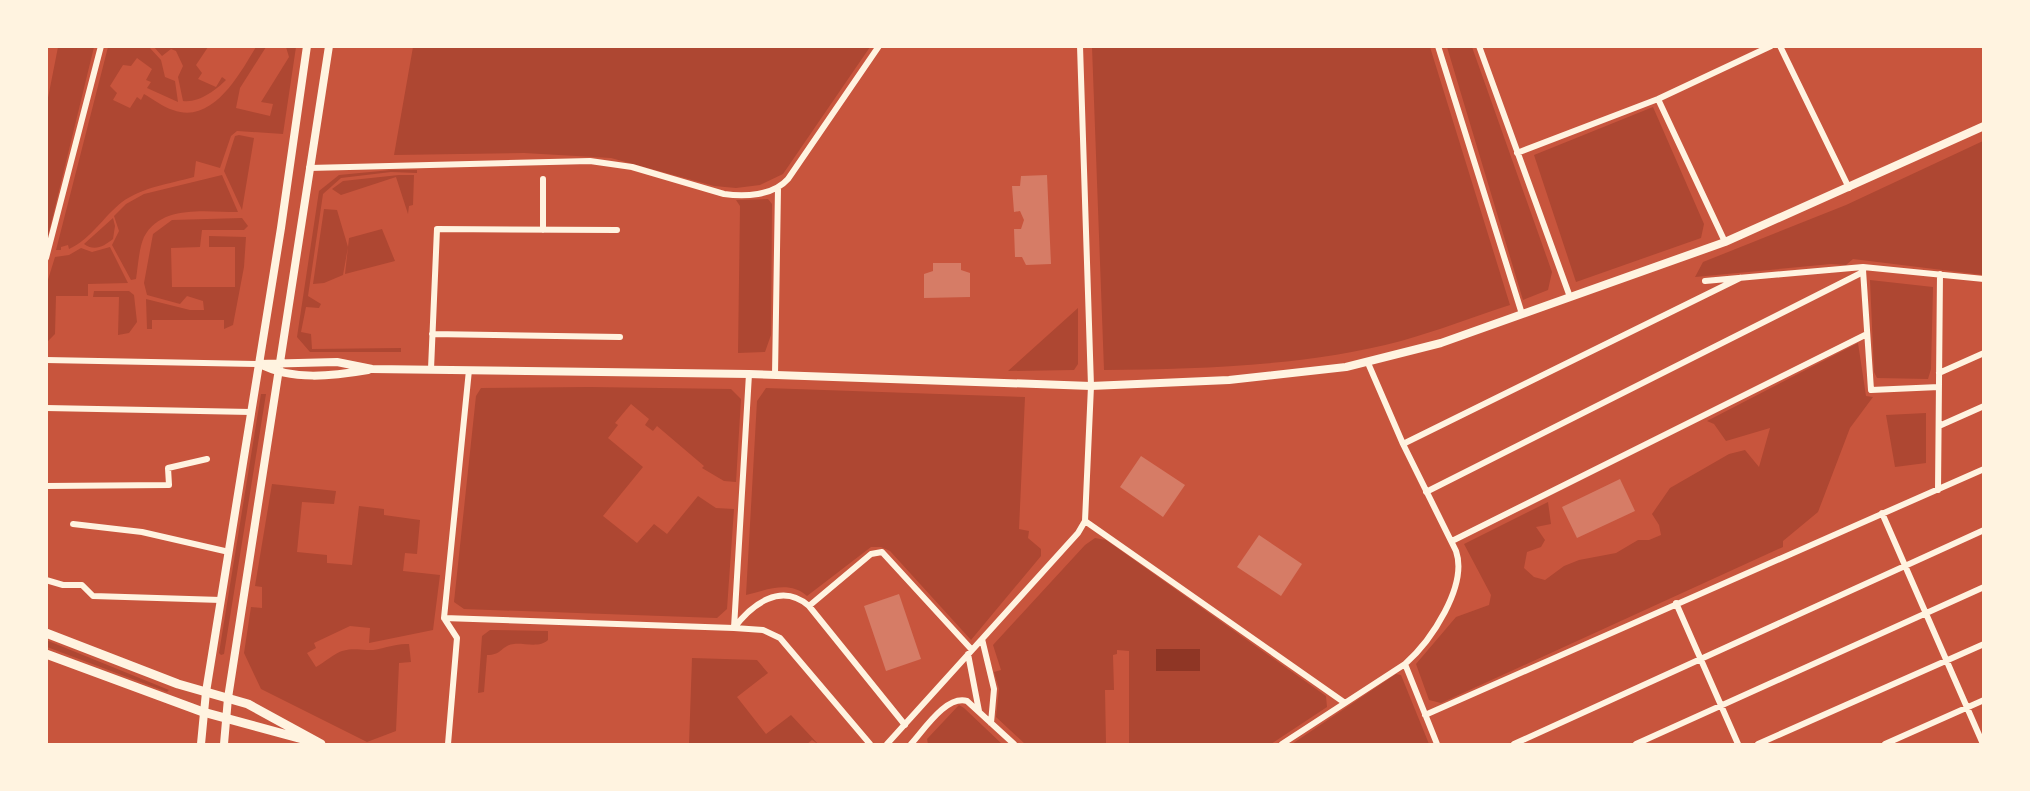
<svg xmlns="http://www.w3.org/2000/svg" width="2030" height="791" viewBox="0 0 2030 791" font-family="'Roboto Condensed',sans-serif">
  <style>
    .green { fill: #ae4732 }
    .water { fill: #8f3625 }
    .building { fill: #d67c66 }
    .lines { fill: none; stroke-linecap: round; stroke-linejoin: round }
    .minor { stroke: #fff3e0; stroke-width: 6 }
    .tertiary { stroke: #fff3e0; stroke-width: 8 }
    .secondary { stroke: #fff3e0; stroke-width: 9 }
  </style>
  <rect width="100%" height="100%" fill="#c8553d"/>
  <path class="green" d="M58 47H94L47 240V103Z
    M108 47H149L161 60 165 77 175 81 178 102 147 88 151 82 146 80 152 69 137 58 131 66 123 65 110 86 117 93 113 100 130 108 137 97 141 100 144 94C153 99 163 107 173 110 213 125 240 73 256 47H266L240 88 236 108 270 116 273 104 261 102 289 57 286 47H296L283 134 237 131 231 136 220 168 196 161 194 177C169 184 143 187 122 202 104 216 91 239 69 249L68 245 61 247V250H56Z
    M154 47H208L196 65 202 73 198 79 216 87 222 77 226 80C216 90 199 103 183 101L178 77 183 66 176 51 171 49 162 56Z
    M413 47V46L870 47 783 174 760 185 736 188 714 186 611 158 524 153 394 155Z
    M1092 47H1430L1510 305C1473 317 1437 331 1401 341 1307 366 1201 369 1104 370Z
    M1447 47H1472L1552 272 1548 290 1523 300Z
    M1653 107 1704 224 1701 238 1576 282 1534 155Z
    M239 135 254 138 242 210 224 171 235 136Z
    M1983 141V275L1853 259 1846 265 1831 264 1695 277 1703 262 1846 205Z
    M391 170H417V173L391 172 341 178 323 194 308 296 321 304 319 308 306 307 301 332 311 334 312 349 401 348V352H310L297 337 319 191 339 175Z
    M222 175 238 212C207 212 161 204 144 237 139 248 138 266 136 279L131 280 112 245 119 231 114 216 126 204 144 194Z
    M399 175H414L413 205 409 206 408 214 396 177 341 195 332 189 343 181Z
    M768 199 772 204 771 335 765 352 738 353 740 206 736 200Z
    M324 209 337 210 348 247 343 275 324 283 313 284Z
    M113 218 115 226 113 239C104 246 95 252 84 244Z
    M242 218 248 226 244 230H202L200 247 171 248 172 287H235V247H209V236L246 237 244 267 233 325 224 329V320H152V329H147L146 299 190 310H204L203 301 187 296 180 304 147 295 144 283 153 234 172 220Z
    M382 229 395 261 345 274 349 238Z
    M110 247 128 283 88 284V296H56L55 334 48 341 47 351V283L55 257 69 255 81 248 92 252Z
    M1870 280 1933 287 1931 369 1928 379 1877 378 1874 372Z
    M94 291H129L134 295 137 322 129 333 118 335 119 297H93Z
    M1078 308V364L1074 370 1008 371Z
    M1858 343 1866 396 1873 397 1850 428 1818 512 1783 541V547L1441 703 1429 700 1416 664 1456 617 1489 605 1491 595 1464 544 1548 502 1551 524 1536 527 1545 540 1541 547 1527 552 1524 568 1534 577 1545 580 1564 566 1579 560 1616 553 1638 540H1649L1661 535 1659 525 1652 514 1670 488 1729 454 1745 450 1759 467 1770 428 1726 441 1714 424 1707 421Z
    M589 387 731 389 741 399 736 482 724 481 702 468 704 466 657 426 653 431 645 425 649 419 631 404 615 423 618 425 608 438 643 467 603 516 637 543 654 524 667 534 698 496 716 508 734 509 727 609 717 618 464 609 454 602 476 396 481 388Z
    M766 388 1025 397 1019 529 1029 531 1028 538 1041 549V556L971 640 890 551 881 547H871L807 596C789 580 767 590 746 595L757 401Z
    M261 394H266L224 654 221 655 219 653Z
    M1926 413V463L1895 467 1886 415Z
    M272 484 336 491 334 504 302 502 297 552 327 555V563L352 565 359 506 384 509V515L420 520 417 554 405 553 403 571 440 575 433 630 369 643 370 628 350 626 314 643 316 648 307 653 316 667C339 653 338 647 367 650 379 651 394 643 409 644L411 662 399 663 396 731 367 742 261 689 244 653 251 607 262 608V587L255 586Z
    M1095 538 1106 540 1326 696 1327 707 1271 744H1129V651L1117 650V654L1113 655 1114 690H1105L1106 744H1025L996 717 999 689 994 672 1001 670 993 645 1085 545Z
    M490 630 548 631V640C540 648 525 643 514 644 501 645 503 655 487 655L484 692 478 693 482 636Z
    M46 640 169 690 167 692 47 647Z
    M692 658 757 660 768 673 737 697 766 734 791 715 818 744 812 740 807 744H689Z
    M1396 674 1401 675 1429 744H1292Z
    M959 705 964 708 1002 744H928L927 739Z"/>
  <path class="water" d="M1156 649H1200V671H1156Z"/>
  <path class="building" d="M1047 175 1051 264 1026 265 1022 257H1015L1014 229H1021L1024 220 1020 211 1014 212 1012 186H1020L1021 176Z
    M933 263H961V270L970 273V297L924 298V274L933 271Z
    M1141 456 1185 485 1163 517 1120 487Z
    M1620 479 1635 511 1577 538 1562 507Z
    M1259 535 1302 564 1281 596 1237 567Z
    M899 594 921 659 886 671 864 606Z"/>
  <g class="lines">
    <path class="minor" d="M1438 46 1522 314
      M1479 46 1570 297
      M1780 46 1849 188
      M1658 99 1725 242
      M1517 153 1658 99 1771 46
      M309 168 590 161 632 167 724 194C744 197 773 196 788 179L879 46
      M543 179V230
      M46 258 101 46
      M1863 270 1871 390 1939 387
      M1705 281 1863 267 1984 279
      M432 334 620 337
      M46 360 259 364
      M431 369 437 229 617 230
      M1939 373 1984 353
      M749 374 734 628 763 630 780 638 870 744
      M775 375 778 188
      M46 408 251 412
      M1939 426 1984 406
      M1403 444 1740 278
      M46 486 169 485 168 468 207 459
      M1938 490 1940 274
      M1426 492 1863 272
      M1882 513 1983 744
      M1085 521 1345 703
      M73 524 142 532 229 552
      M1452 541 1867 334
      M46 580 63 585H82L93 596 221 600
      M1676 603 1738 744
      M809 606 871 554 882 552 972 650
      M444 618 734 628C752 604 781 582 809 606L905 725
      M982 639 994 689 991 723
      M968 654 979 711
      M1405 664 1437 744
      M1425 715 1984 469
      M448 744 457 638 444 618 469 370
      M887 744 1078 533 1085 521 1091 386 1080 46
      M911 744C924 730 946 695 967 701L1014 744
      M1282 744 1405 664C1431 641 1468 586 1456 551L1403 444 1368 363
      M1514 744 1984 530
      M1636 744 1984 587
      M1758 744 1984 644
      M1885 744 1984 700"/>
    <path class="tertiary" d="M259 364 337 362 372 369 749 374 1091 386 1229 380 1346 367 1441 343 1725 242 1984 126
      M260 364C292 381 333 376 368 370
      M201 744 206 692 281 228 307 46
      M224 744 228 698 329 46"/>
    <path class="secondary" d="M46 633 178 684 248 704 321 744
      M46 654 203 712 306 740"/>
  </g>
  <rect width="2030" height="791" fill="none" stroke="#fff3e0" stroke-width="96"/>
</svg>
